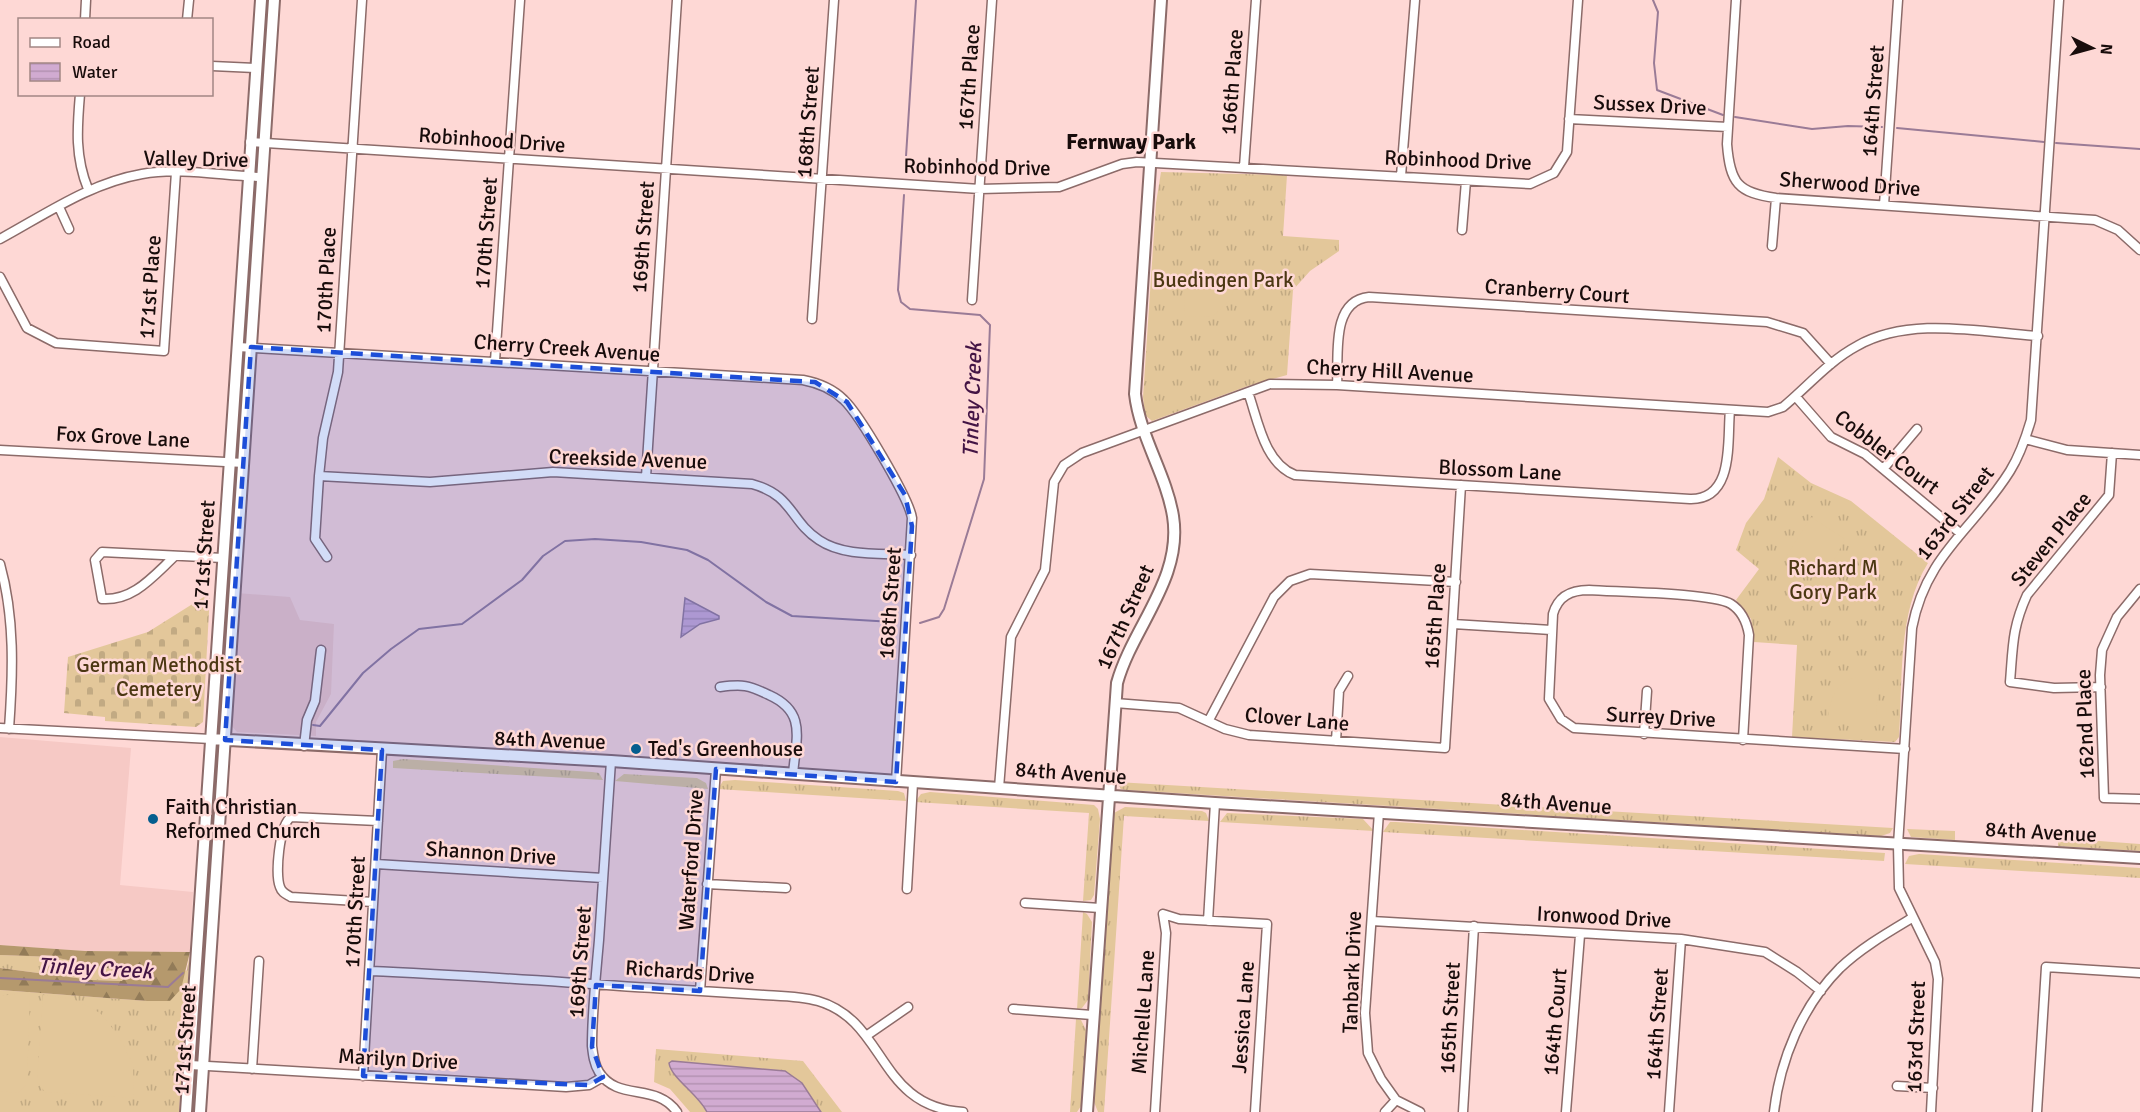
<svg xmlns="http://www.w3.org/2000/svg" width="2140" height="1112" viewBox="0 0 2140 1112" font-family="Signika,sans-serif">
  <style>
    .built { fill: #f6c9c5 }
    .grass { fill: url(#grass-tufts) }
    .forest { fill: url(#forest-firs) }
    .cemetery { fill: url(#cemetery-stones) }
    .garden { fill: #e3c79a }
    .water { fill: url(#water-rules); stroke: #9a7b96; stroke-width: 1.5 }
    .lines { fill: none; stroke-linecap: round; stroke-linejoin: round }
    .stream { stroke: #9a7b96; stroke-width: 2 }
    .minor-casing { stroke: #8c6b69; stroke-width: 11 }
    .tertiary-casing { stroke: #8c6b69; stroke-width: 14 }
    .minor { stroke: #fff; stroke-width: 8 }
    .tertiary { stroke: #fff; stroke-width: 10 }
    .marked { fill: #1d4ed8; fill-opacity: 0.2; stroke: #1d4ed8; stroke-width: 4.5; stroke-dasharray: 12 8; stroke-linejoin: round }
    .poi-dot { fill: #055e8f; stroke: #fed8d5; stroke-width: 2 }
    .labels { text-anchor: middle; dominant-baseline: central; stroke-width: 5; stroke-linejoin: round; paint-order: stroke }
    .street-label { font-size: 21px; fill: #180c0b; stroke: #fed8d5 }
    .park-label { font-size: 21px; fill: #4b3712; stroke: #fed8d5 }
    .poi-label { font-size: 21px; fill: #180c0b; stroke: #fed8d5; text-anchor: start }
    .neighbourhood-label { font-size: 22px; font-weight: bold; fill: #180c0b; stroke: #fed8d5 }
    .water-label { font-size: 22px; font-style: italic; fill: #431444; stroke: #fed8d5 }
  </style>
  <defs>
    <pattern id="grass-tufts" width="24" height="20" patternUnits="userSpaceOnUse" patternTransform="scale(1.5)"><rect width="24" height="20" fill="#e3c79a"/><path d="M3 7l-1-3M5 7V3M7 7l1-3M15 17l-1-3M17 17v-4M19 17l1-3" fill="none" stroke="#c2aa83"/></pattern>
    <pattern id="forest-firs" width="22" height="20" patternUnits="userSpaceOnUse" patternTransform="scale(1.5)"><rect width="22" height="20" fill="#b5996d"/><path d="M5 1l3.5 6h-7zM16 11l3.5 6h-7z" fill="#927b58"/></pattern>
    <pattern id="cemetery-stones" width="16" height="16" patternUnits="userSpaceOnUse" patternTransform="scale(1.5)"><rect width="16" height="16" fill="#e3c79a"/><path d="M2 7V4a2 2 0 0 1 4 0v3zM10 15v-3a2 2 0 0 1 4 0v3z" fill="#c2aa83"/></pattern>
    <pattern id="water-rules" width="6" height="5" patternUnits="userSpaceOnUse" patternTransform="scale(1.5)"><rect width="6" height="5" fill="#d1abd1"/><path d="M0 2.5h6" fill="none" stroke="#b392b2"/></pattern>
  </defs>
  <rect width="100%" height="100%" fill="#fed8d5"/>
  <path class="built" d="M237 593 290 597 300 620 334 624 331 694 316 722V736L237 732 230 724Z
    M0 737 131 748 120 885 193 892 190 952 85 951 0 945Z"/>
  <path class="grass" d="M1161 172 1287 175 1283 236 1339 240V251L1310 271 1293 290 1287 375 1248 386 1152 421 1145 415 1143 397 1156 203Z
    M1778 457 1811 483 1851 501 1928 563C1897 613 1903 681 1899 737L1895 742 1792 737 1797 645 1754 642 1751 619 1736 600 1759 569 1736 550 1746 523 1764 499Z
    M403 759 592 772 599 773 603 780 393 768V761Z
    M624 774 697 778 706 783 708 789 615 781Z
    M735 780 898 791 904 793 906 801 718 789 723 781Z
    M1117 782 1893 828 1890 833 1881 836 1126 790 1121 789Z
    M930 792 1094 805 1098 809 1100 819 1094 895 1091 900 1083 901 1089 813 915 802 921 794Z
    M1125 807 1202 811 1206 813 1209 821 1124 816 1104 1112H1098L1094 1102 1114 813Z
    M1227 813 1363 819 1374 831 1220 822Z
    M1390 822H1396L1885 853 1884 861 1383 832Z
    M1907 829 1955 831V840L1911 837Z
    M2058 838 2140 844V851L2058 846Z
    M1919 854 2140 868V878L1905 864 1909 856Z
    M1083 912 1087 914 1092 922 1088 1000 1082 1008 1077 1009Z
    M190 952 179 1112H0V990L147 1001 187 970Z
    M0 955 53 957 127 972 122 981 92 980 0 968Z
    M1076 1019 1081 1020 1086 1030 1081 1106 1077 1112H1070Z
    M656 1049 803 1061 842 1112H690L670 1089 654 1082Z"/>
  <path class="forest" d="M0 945 85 951 190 952 181 989 170 1001H147L0 990V968L92 980 122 981 127 972 53 957 0 955Z"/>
  <path class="cemetery" d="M210 593 203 722 196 727 105 721V717L64 713 68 657 148 632Z"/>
  <path class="garden" d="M1192 269 1240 272 1230 300 1213 316 1184 317 1185 276Z
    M1811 517 1845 539 1833 562C1811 570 1805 573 1786 557Z
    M1856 677H1879L1876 717H1828C1830 699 1837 681 1856 677Z
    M30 992 27 1084 18 1093 0 1091V996Z
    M43 995 73 999 100 1013 118 1035 133 1064 134 1098 45 1092 37 1082Z"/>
  <path class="water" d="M685 598 719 616V619L700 624 681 637Z
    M672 1061 785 1071 802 1083 821 1112H707C698 1094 671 1078 669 1063Z"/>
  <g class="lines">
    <path class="stream" d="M1653 0 1658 12 1654 63 1657 90 1723 115
      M1735 117 1812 129 1848 126 1882 127
      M1897 128 2044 142
      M2056 143 2140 149
      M905 172 916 0
      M904 195 898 290 901 302 910 309 980 315 990 325 984 479 944 609 939 617 920 623
      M313 725 320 726 363 673 391 649 419 629 462 624 522 580 543 556 565 541 595 539 641 542 687 550 708 560 766 602 792 616 893 622
      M0 978 168 987 183 973"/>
    <g class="minor-casing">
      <path id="minor" d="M1736 0 1727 144C1730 183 1738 193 1776 198L2095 220 2118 230 2140 250
        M85 20 86 0
        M187 20 189 0
        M212 66 255 68
        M80 94C77 129 75 157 88 189
        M1569 119 1728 127
        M250 142 980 189 1059 187 1122 164 1137 162 1530 184 1554 173 1567 152 1578 0
        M1244 167 1256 0
        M1401 176 1415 0
        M1884 205 1898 0
        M59 207 69 229
        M1462 230 1466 181
        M0 239C46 214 90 183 142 174 181 167 223 176 262 177
        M1772 246 1776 198
        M0 277 27 328 56 343 164 351 176 172
        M972 300 992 0
        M812 319 834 0
        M237 347 803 380C819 383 833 389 844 400 859 414 909 498 912 518L896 782
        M495 361 520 0
        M1337 385C1339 357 1330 301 1369 297L1767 322 1803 333 1831 364
        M1248 392C1258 420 1264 463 1295 475L1690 499C1735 500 1727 440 1730 410
        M1796 397 1831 437 1865 454 1960 533
        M2025 439 2067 450 2140 455
        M0 450 244 463
        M1884 468 1917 429
        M319 476 430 482 553 472 752 484C793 495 790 521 819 540 844 557 882 553 911 555
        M646 477 677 0
        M175 556C153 576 134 601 102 599L95 560 102 552 223 558
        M327 557 315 539 319 476 323 438 338 372 362 0
        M0 564C15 618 13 673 9 729
        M2140 589 2117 617 2102 650 2100 675 2104 798 2140 799
        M1453 624 1551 630
        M720 687C743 684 748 685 769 695 807 712 796 738 793 774
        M2101 687 2054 688 2010 682C2013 646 2012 628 2027 595L2109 495 2112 453
        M1115 703 1179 708 1225 729 1249 735 1445 748 1461 485
        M1209 720 1274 597 1290 581 1310 574 1456 582
        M0 728 211 739
        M1644 734 1647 691
        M1743 740 1749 635C1747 623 1742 611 1731 604 1713 593 1616 592 1589 590 1571 590 1558 596 1553 614L1549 699 1561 719 1574 728 1905 749
        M1336 741 1339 691 1348 676
        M304 746 307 720 315 701 321 650
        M611 761C607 821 603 881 599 940 596 975 592 1011 592 1046 593 1055 594 1064 599 1072 618 1102 656 1082 677 1112
        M999 788 1011 637 1045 570 1054 482 1064 465 1082 453 1270 384 1337 385 1768 412 1783 407C1807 387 1829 361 1857 346 1910 316 1980 332 2038 336
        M1379 812 1365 1013 1368 1053 1381 1079 1396 1100 1420 1112
        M376 864 603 878
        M707 884 786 888
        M907 889 913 783
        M373 902 291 897C286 894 282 893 280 887 275 875 279 825 291 817L378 821
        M1025 903 1100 908
        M1208 921 1215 803
        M1372 921 1681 939 1765 952 1797 972 1821 991
        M370 971C469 975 569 983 669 989 701 991 732 993 764 995 782 996 801 996 818 1001 887 1021 877 1107 963 1112
        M700 991 716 769
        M1013 1009 1092 1015
        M866 1036 908 1007
        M190 1065 566 1087 589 1085 603 1077
        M252 1069 259 961
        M363 1076 382 750
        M1897 1086 1933 1088
        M1155 1112 1166 933 1163 914 1179 919 1267 924 1255 1112
        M1385 1112 1396 1100
        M1463 1112 1474 926
        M1566 1112 1580 935
        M1669 1112 1681 939
        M1774 1112C1780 1060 1802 1006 1840 968 1861 948 1887 933 1912 918
        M1931 1112 1938 979 1935 962 1899 888 1898 845 1912 628C1926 554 1974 529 2010 471 2020 455 2026 437 2031 420L2059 0
        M2037 1112 2046 967 2140 973"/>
    </g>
    <g class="tertiary-casing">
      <path id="tertiary" d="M211 739 611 761 1215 803 2140 858
        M186 1112 261 0
        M200 1112 274 0
        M1087 1112 1117 683C1133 626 1183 579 1173 516 1166 474 1140 437 1135 394L1161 0"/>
    </g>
    <use href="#minor" class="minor"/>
    <use href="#tertiary" class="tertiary"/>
  </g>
  <path class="marked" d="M251 347 815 382 847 402 905 495 912 526 896 782 716 769 700 991 596 985 592 1047 603 1077 589 1085 363 1076 382 750 225 740Z"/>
  <g class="poi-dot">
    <circle cx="636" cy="749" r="6"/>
    <circle cx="153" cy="819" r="6"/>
  </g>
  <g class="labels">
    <g class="street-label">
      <text transform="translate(969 77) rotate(-86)">167th Place</text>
      <text transform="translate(1232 82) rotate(-86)">166th Place</text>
      <text transform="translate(1873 101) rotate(-86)">164th Street</text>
      <text transform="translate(1650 105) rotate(3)">Sussex Drive</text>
      <text transform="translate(808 122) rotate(-86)">168th Street</text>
      <text transform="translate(492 140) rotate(4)">Robinhood Drive</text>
      <text transform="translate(196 159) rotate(1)">Valley Drive</text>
      <text transform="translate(1458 160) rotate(2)">Robinhood Drive</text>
      <text transform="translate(977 167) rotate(1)">Robinhood Drive</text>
      <text transform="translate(1850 184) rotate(4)">Sherwood Drive</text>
      <text transform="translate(486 233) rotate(-86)">170th Street</text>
      <text transform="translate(643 237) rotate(-86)">169th Street</text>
      <text transform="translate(326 280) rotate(-87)">170th Place</text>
      <text transform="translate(150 287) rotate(-86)">171st Place</text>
      <text transform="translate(1557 291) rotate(4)">Cranberry Court</text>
      <text transform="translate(567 348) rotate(4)">Cherry Creek Avenue</text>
      <text transform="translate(1390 371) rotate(3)">Cherry Hill Avenue</text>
      <text transform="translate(123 437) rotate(3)">Fox Grove Lane</text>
      <text transform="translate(1887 452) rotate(37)">Cobbler Court</text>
      <text transform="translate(628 459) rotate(2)">Creekside Avenue</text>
      <text transform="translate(1500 470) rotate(3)">Blossom Lane</text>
      <text transform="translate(1955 513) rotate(-52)">163rd Street</text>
      <text transform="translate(2051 539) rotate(-51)">Steven Place</text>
      <text transform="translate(204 555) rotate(-86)">171st Street</text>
      <text transform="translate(890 603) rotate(-86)">168th Street</text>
      <text transform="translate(1435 616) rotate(-86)">165th Place</text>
      <text transform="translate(1125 617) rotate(-66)">167th Street</text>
      <text transform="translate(1661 717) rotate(3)">Surrey Drive</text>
      <text transform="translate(1297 719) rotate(5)">Clover Lane</text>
      <text transform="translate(2085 724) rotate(-92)">162nd Place</text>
      <text transform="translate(550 740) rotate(2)">84th Avenue</text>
      <text transform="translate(1071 773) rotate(4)">84th Avenue</text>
      <text transform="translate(1556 803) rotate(4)">84th Avenue</text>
      <text transform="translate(2041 832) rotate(3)">84th Avenue</text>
      <text transform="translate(491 853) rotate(4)">Shannon Drive</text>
      <text transform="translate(691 860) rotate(-86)">Waterford Drive</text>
      <text transform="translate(355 912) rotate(-87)">170th Street</text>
      <text transform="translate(1604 917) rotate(3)">Ironwood Drive</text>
      <text transform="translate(580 962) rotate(-86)">169th Street</text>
      <text transform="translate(690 972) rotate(4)">Richards Drive</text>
      <text transform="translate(1352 972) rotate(-88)">Tanbark Drive</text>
      <text transform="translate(1143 1012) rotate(-86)">Michelle Lane</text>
      <text transform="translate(1243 1017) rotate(-86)">Jessica Lane</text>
      <text transform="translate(1450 1018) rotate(-87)">165th Street</text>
      <text transform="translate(1555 1022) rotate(-85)">164th Court</text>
      <text transform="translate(1657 1024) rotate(-86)">164th Street</text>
      <text transform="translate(1916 1037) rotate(-88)">163rd Street</text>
      <text transform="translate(185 1040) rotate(-86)">171st Street</text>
      <text transform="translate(398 1059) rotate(3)">Marilyn Drive</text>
    </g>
    <g class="park-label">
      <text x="1223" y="280">Buedingen Park</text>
      <text x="1833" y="568">Richard M<tspan x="1833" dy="24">Gory Park</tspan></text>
      <text x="159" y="665">German Methodist<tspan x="159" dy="24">Cemetery</tspan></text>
    </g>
    <g class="poi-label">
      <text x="648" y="749">Ted's Greenhouse</text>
      <text x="165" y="807">Faith Christian<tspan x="165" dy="24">Reformed Church</tspan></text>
    </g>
    <g class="neighbourhood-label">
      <text x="1131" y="141">Fernway Park</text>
    </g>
    <g class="water-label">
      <text transform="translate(972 400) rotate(-88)">Tinley Creek</text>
      <text transform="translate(95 968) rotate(3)">Tinley Creek</text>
    </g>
  </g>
  <rect x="18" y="18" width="195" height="78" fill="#fed8d5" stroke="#a28684" stroke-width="1.5"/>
  <rect x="30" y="38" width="30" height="9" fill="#ffffff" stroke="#a28684" stroke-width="1.5"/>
  <text x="72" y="48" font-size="18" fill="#180c0b">Road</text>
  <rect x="30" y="63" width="30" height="18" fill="url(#water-rules)" stroke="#a28684" stroke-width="1.5"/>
  <text x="72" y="78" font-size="18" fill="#180c0b">Water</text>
  <g transform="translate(2092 48) rotate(95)" stroke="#fed8d5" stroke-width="4.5" paint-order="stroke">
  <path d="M0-4.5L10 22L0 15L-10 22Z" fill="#180c0b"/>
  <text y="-9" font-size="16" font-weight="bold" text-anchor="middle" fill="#180c0b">N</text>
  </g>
</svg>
